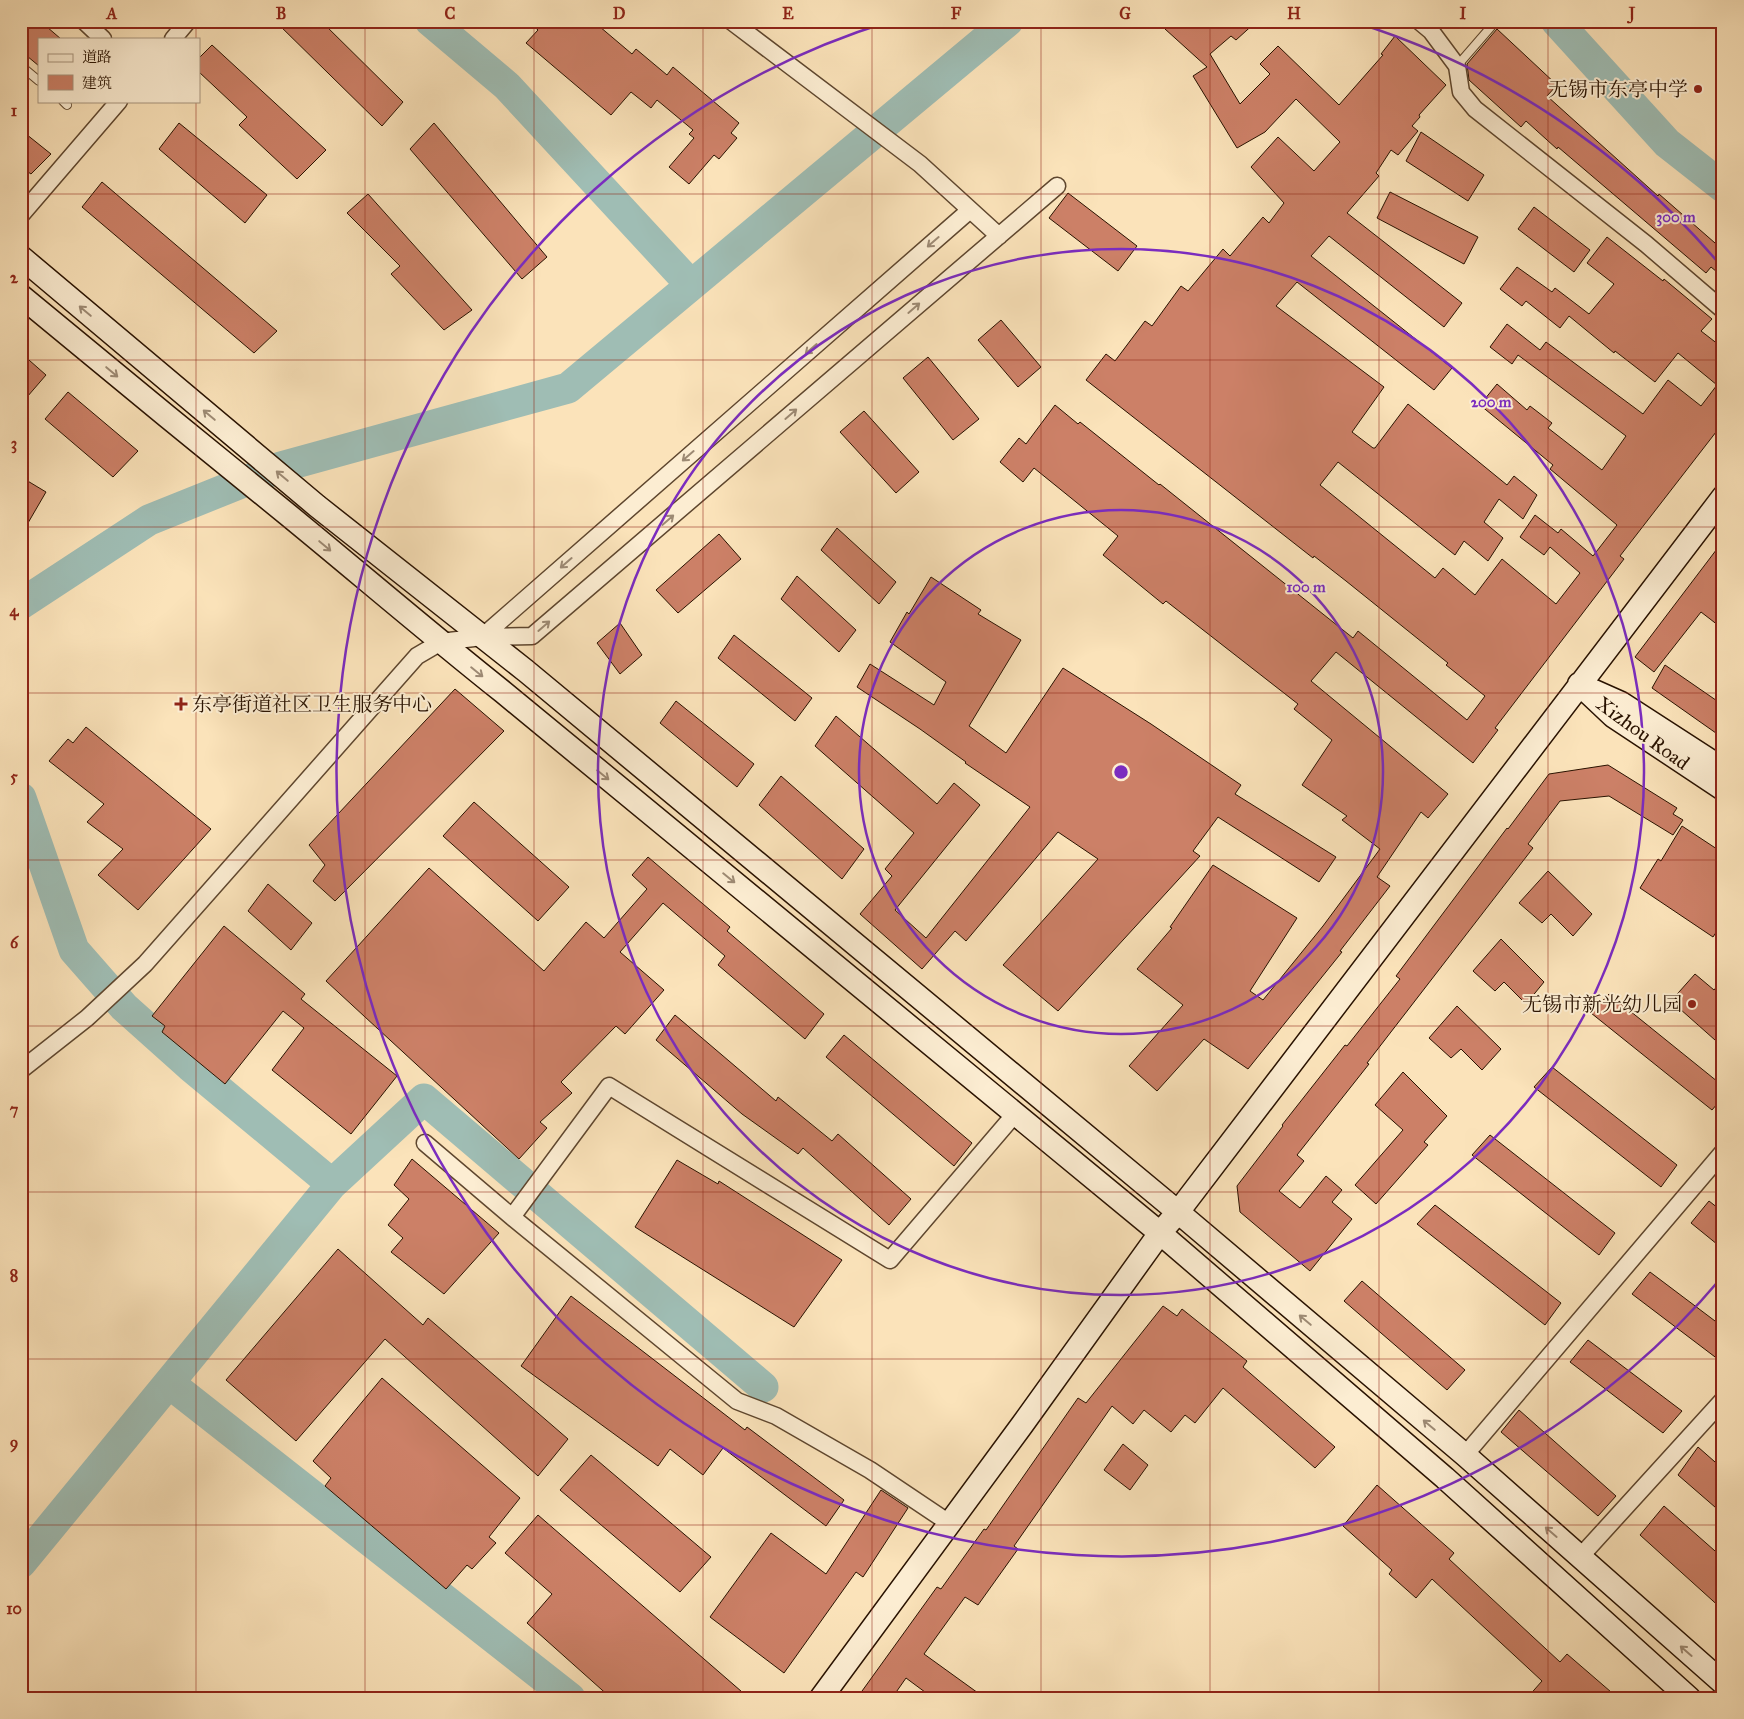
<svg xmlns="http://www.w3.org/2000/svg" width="1744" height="1719" viewBox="0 0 1744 1719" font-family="'IM FELL Great Primer','Noto Serif SC',serif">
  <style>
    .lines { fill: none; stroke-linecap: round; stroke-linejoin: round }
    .river { stroke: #9fbdb4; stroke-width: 31 }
    .building { fill: #cc8067; stroke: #291200 }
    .lane-casing { stroke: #5e462e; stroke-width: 10 }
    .street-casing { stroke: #5e462e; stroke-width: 19 }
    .secondary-casing { stroke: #291200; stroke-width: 25 }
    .lane { stroke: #fcedd2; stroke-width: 8 }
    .street { stroke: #fcedd2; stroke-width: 16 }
    .secondary { stroke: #fcedd2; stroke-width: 22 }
    .oneway { stroke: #9d8a74 }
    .grid { fill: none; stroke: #8f2418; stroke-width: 1; stroke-opacity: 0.55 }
    .ring { fill: none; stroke: #7b2cbf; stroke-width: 2.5 }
    .poi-dot { fill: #8f2418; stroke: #fcedd2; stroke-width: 2 }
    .labels { text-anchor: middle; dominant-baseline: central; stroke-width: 4; stroke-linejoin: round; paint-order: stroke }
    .poi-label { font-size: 20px; fill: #291200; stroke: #fcedd2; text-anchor: end }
    .street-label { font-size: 20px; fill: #291200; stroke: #fcedd2 }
    .centre { fill: #7b2cbf; stroke: #fcedd2; stroke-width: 2.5 }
    .ring-label { font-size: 15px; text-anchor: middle; font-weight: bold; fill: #7b2cbf; stroke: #fcedd2; stroke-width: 4; stroke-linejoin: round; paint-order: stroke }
    .neatline { fill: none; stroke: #8f2418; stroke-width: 2 }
    .grid-label { font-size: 16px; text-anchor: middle; font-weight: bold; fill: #8f2418 }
  </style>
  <rect width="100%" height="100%" fill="#fbe3ba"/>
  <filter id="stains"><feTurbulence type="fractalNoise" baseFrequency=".004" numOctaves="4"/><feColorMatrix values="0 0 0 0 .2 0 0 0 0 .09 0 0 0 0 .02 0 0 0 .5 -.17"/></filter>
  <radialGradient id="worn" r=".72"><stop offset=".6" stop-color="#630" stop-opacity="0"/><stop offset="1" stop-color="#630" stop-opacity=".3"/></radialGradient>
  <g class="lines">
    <path class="river" d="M430 21 507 86 691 285
      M1556 21 1667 143 1723 187
      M21 604 149 520 281 467 568 388 1008 21
      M21 798 74 950 124 1007 190 1066 332 1184 21 1563
      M332 1184 424 1099 763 1387
      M169 1383 570 1698"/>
  </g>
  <path class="building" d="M21 21H40L61 39H39V66L21 51Z
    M275 21H321L403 102 382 126Z
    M528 21H593L632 54 636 49 667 75 673 67 739 123 731 133 737 138 719 159 714 155 689 184 669 167 694 138 689 134 693 130 657 100 651 108 631 92 611 115 526 43 538 30Z
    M1174 21H1257L1236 40 1231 36 1210 54 1240 104 1270 74 1260 64 1278 46 1339 105 1383 55 1381 54 1395 36 1446 85 1419 115 1420 117 1412 126 1418 131 1398 155 1391 150 1376 173 1379 176 1347 213 1462 303 1444 327 1329 236 1311 256 1452 368 1434 390 1297 282 1276 306 1384 387 1352 432 1373 448H1375L1408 404 1507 485 1514 476 1537 495 1523 519 1499 499 1484 522 1503 538 1488 561 1464 541 1455 555 1338 462 1320 485 1435 578 1443 568 1475 595 1502 559 1556 604 1580 573 1550 547 1544 555 1520 537 1535 515 1558 533 1561 529 1593 556 1617 525 1550 469 1553 465 1480 405 1497 384 1527 410 1530 406 1552 423 1548 428 1602 470 1626 436 1518 355 1512 364 1490 347 1507 324 1540 350 1546 342 1643 414 1668 380 1701 406 1717 385 1678 353 1655 382 1615 351 1614 353 1569 316 1560 328 1526 301 1522 306 1500 289 1517 267 1552 292 1555 288 1589 314 1614 284 1587 263 1607 237 1663 281 1664 279 1712 319 1701 331 1723 348V423L1620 556 1624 559 1495 728 1498 730 1473 763 1336 652 1330 659 1311 681 1448 794 1428 818 1421 812 1377 877 1390 886 1340 951 1342 952 1248 1069 1204 1039 1157 1091 1129 1066 1183 1005 1137 969 1172 928 1170 927 1213 865 1297 918 1250 991 1263 1000 1323 926 1380 849 1342 820 1347 816 1302 785 1332 740 1294 709 1298 704 1166 601 1163 604 1103 555 1118 536 1034 468 1023 482 1000 462 1019 438 1026 444 1055 405 1078 424 1080 422 1159 485 1160 484 1353 638 1358 631 1467 720 1485 696 1446 665 1448 663 1346 581 1314 556 1313 558 1086 380 1106 354 1115 361 1145 321 1152 326 1181 286 1188 291 1223 249 1230 256 1263 217 1269 223 1284 203 1251 167 1278 137 1314 171 1340 142 1296 99 1265 132 1237 148 1193 76 1207 67 1165 29Z
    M1497 29 1557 85 1547 96 1658 196 1659 194 1723 250V277L1711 267 1706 273 1558 147 1557 149 1526 121 1521 127 1469 80 1467 64Z
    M212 45 326 150 297 179 239 125 247 117 199 72V58Z
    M179 123 267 195 245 223 159 149Z
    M434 123 547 257 522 279 410 149Z
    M21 130 51 154 31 174 21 167Z
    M1421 132 1484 175 1468 201 1406 161Z
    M102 182 277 331 254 353 82 207Z
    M1390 192 1478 237 1464 264 1377 218Z
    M1068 193 1137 246 1118 271 1049 218Z
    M368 194 472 310 444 330 391 274 400 266 347 213Z
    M1534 207 1590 250 1574 272 1518 229Z
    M1001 320 1041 367 1018 387 978 340Z
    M21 353 46 375 21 404Z
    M928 357 979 419 953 440 903 378Z
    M68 392 138 451 113 477 45 419Z
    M864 411 919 472 896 493 840 432Z
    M21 477 46 492 21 535Z
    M837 528 896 582 879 604 821 550Z
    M719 534 741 559 678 613 656 590Z
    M1723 541V629L1701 612 1654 672 1635 657Z
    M797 576 856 630 839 652 781 599Z
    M931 577 981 610 978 614 1021 640 969 726 1006 753 1063 668 1151 724 1241 785 1235 794 1336 857 1319 882 1218 817 1193 851 1200 856 1058 1011 1003 965 1098 859 1058 832 966 941 955 931 922 969 860 914 892 876 885 869 914 833 815 746 836 716 937 804 954 783 980 805 895 910 926 938 1030 807 965 763 966 762 920 729 857 687 870 664 934 705 946 682 890 642 907 612 909 614Z
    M620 623 642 655 620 674 597 643Z
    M734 635 812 698 795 721 718 658Z
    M1665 665 1723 705V738L1652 688Z
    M455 689 504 731 335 901 313 881 325 865 309 845Z
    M676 701 754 764 737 787 660 723Z
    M86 727 211 829 138 910 98 875 123 849 87 822 104 804 49 761 68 739 73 743Z
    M1608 765 1677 808 1673 814 1683 820 1673 835 1609 796 1560 801 1528 844 1533 848 1367 1063 1369 1064 1297 1155 1304 1161 1279 1191 1300 1208 1326 1176 1342 1190 1332 1202 1352 1219 1310 1271 1240 1212 1237 1186 1283 1126 1282 1125 1345 1045 1347 1046 1400 979 1396 976 1507 828 1508 829 1549 774Z
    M781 776 864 849 842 879 759 805Z
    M474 802 569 887 538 921 443 836Z
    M1682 826 1723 853V922L1713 937 1640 888 1658 859 1661 861Z
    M648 857 730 927 727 931 824 1014 805 1039 718 965 725 956 663 903 620 952 664 990 625 1034 616 1026 561 1082 572 1093 540 1122 547 1128 519 1159 326 981 429 868 544 971 586 922 604 938 647 889 632 875Z
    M1548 871 1592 914 1573 936 1551 914 1542 923 1519 903Z
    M268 884 312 923 291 950 248 911Z
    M224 926 305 994 301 999 397 1076 351 1134 272 1070 304 1028 283 1011 225 1084 162 1032 165 1026 152 1016Z
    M1501 939 1544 982 1526 1004 1504 982 1495 991 1473 971Z
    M1695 974 1714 990 1723 979V1030L1715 1040 1671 1001Z
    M1609 994 1723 1086V1097L1712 1110 1591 1013Z
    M1457 1006 1501 1049 1482 1070 1461 1049 1451 1058 1429 1038Z
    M675 1015 776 1101 778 1097 832 1141 838 1134 911 1199 889 1225 803 1148 798 1154 742 1114 656 1040Z
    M844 1035 972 1143 954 1166 826 1057Z
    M1552 1067 1677 1165 1661 1187 1534 1087Z
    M1403 1072 1447 1116 1424 1142 1428 1145 1376 1204 1355 1185 1403 1130 1375 1105Z
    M1490 1135 1615 1233 1599 1255 1472 1155Z
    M412 1159 499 1233 444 1294 391 1252 403 1238 388 1225 409 1199 394 1185Z
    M677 1160 718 1184 719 1181 842 1260 794 1327 635 1227Z
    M1709 1201 1723 1212V1249L1691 1223Z
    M1435 1205 1561 1303 1545 1325 1417 1224Z
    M338 1249 423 1325 428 1318 568 1439 538 1476 385 1339 296 1441 226 1380Z
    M1650 1272 1723 1327V1363L1632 1294Z
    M1362 1281 1465 1370 1447 1390 1344 1301Z
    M571 1296 745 1430 747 1427 844 1500 826 1526 723 1448 703 1475 670 1449 658 1466 521 1366Z
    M1163 1306 1177 1316 1182 1309 1247 1361 1243 1367 1335 1447 1315 1468 1223 1388 1195 1423 1185 1415 1171 1432 1144 1410 1133 1424 1112 1406 1014 1546 1018 1549 978 1605 965 1597 924 1654 985 1698H933L906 1678 892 1698H857L937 1587 941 1589 984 1529 986 1530 1078 1398 1086 1403Z
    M1588 1340 1682 1411 1663 1433 1570 1362Z
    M382 1378 520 1498 489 1537 496 1543 472 1569 467 1565 446 1589 325 1486 331 1478 313 1461Z
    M1519 1410 1616 1496 1598 1516 1501 1432Z
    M1123 1444 1148 1465 1130 1490 1104 1470Z
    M1698 1447 1723 1469V1514L1678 1475Z
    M591 1455 711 1557 680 1592 560 1490Z
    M1377 1485 1454 1553 1449 1559 1560 1662 1567 1654 1618 1698H1527L1542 1681 1432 1579 1416 1598 1389 1574 1392 1570 1343 1526Z
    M881 1490 908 1508 863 1577 856 1572 784 1673 710 1617 771 1533 826 1574Z
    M1664 1506 1723 1558V1610L1640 1535Z
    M538 1515 749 1698H611L527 1623 552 1594 505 1553Z"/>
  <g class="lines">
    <g class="lane-casing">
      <path id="lane" d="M21 66 39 81
        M1457 66 1496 21
        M63 101 67 105"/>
    </g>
    <g class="street-casing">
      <path id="street" d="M84 21 103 39
        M731 21 920 164 999 236
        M1419 21 1431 31 1457 66 1461 92 1475 109 1646 244 1723 310
        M173 39 188 21
        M21 215 119 101
        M482 637 970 210
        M21 1070 87 1018 145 964 417 656 441 642 482 637 532 636 1057 186
        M425 1143 512 1217 737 1401 776 1416 870 1470 949 1523
        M512 1217 609 1086 890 1260 1015 1114
        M1465 1455 1723 1152
        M1580 1557 1723 1400"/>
    </g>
    <g class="secondary-casing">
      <path id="secondary" d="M21 257 317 506 526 671 1178 1212 1465 1455 1723 1683
        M21 296C109 369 198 442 287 514 359 573 430 634 503 692L1160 1233 1445 1478 1689 1698
        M1579 684 1613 716 1723 789
        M1594 691 1621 703 1723 769
        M821 1698 1022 1425 1160 1233 1178 1212 1723 497"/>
    </g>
    <use href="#lane" class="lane"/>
    <use href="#street" class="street"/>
    <use href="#secondary" class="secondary"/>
  </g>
  <defs><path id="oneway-shaft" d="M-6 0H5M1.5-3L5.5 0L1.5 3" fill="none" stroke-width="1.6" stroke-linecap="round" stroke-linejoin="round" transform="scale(1.25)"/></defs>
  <g class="oneway">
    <use href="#oneway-shaft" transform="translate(933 242) rotate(139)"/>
    <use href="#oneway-shaft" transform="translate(914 308) rotate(-41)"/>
    <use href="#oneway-shaft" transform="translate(85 311) rotate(-140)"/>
    <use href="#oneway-shaft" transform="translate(811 349) rotate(139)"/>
    <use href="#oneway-shaft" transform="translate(112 372) rotate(40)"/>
    <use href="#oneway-shaft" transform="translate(791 414) rotate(-41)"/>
    <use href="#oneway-shaft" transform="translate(209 415) rotate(-140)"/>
    <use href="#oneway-shaft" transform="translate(688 456) rotate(139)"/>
    <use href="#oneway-shaft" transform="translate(282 476) rotate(-140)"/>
    <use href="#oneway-shaft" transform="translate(668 520) rotate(-41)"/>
    <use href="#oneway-shaft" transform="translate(325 546) rotate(40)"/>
    <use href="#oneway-shaft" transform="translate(566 563) rotate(139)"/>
    <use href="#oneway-shaft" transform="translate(544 626) rotate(-41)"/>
    <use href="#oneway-shaft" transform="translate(477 672) rotate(39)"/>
    <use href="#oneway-shaft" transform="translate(603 775) rotate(39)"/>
    <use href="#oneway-shaft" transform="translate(729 878) rotate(39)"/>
    <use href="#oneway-shaft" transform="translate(1305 1320) rotate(-140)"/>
    <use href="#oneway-shaft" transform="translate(1429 1425) rotate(-140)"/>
    <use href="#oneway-shaft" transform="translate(1551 1532) rotate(-139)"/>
    <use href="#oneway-shaft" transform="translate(1686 1651) rotate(-139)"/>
  </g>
  <path class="grid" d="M196 21V39M365 21V1698M534 21V1698M703 21V1698M872 21V1698M1041 21V1698M1210 21V1698M1379 21V1698M1548 21V1698M196 101V1698M21 194H1723M21 360H1723M21 527H1723M21 693H1723M21 860H1723M21 1026H1723M21 1192H1723M21 1359H1723M21 1525H1723"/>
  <g class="ring">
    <circle cx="1121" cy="772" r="262"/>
    <circle cx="1121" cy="772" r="523"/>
    <path d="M1722 1277A785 785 0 1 1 891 21M1351 21A785 785 0 0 1 1722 267"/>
  </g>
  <g class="poi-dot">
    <circle cx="1698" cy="89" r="5"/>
    <path d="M178.5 696.5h5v5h5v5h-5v5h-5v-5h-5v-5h5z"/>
    <circle cx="1692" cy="1004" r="5"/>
  </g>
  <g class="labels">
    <g class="poi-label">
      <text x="1688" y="89">无锡市东亭中学</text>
      <text x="192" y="704" text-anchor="start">东亭街道社区卫生服务中心</text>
      <text x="1682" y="1004">无锡市新光幼儿园</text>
    </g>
    <g class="street-label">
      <text transform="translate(1643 733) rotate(36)">Xizhou Road</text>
    </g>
  </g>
  <circle cx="1121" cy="772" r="8" class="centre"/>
  <g class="ring-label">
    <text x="1676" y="222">300 m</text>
    <text x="1491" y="407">200 m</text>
    <text x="1306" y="592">100 m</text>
  </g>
  <rect width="1744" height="1719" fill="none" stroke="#fbe3ba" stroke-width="55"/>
  <rect x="38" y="38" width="162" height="65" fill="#fcedd2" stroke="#a8957e"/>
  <rect x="48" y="54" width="25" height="8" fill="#fcedd2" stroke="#a8957e"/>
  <text x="82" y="62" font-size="15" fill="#291200">道路</text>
  <rect x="48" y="75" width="25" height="15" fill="#cc8067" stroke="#a8957e"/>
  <text x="82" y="88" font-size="15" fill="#291200">建筑</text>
  <rect x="28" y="28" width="1688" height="1664" class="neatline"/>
  <g class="grid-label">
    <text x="112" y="19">A</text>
    <text x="281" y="19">B</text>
    <text x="450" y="19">C</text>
    <text x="619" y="19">D</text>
    <text x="788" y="19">E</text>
    <text x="956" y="19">F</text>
    <text x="1125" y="19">G</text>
    <text x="1294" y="19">H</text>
    <text x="1463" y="19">I</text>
    <text x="1632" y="19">J</text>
    <text x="14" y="116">1</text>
    <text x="14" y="283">2</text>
    <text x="14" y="449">3</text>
    <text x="14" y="616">4</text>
    <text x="14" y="782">5</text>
    <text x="14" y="948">6</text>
    <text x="14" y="1115">7</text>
    <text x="14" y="1281">8</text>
    <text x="14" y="1448">9</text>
    <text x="14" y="1614">10</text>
  </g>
  <rect width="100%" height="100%" filter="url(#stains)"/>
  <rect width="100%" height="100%" fill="url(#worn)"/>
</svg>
